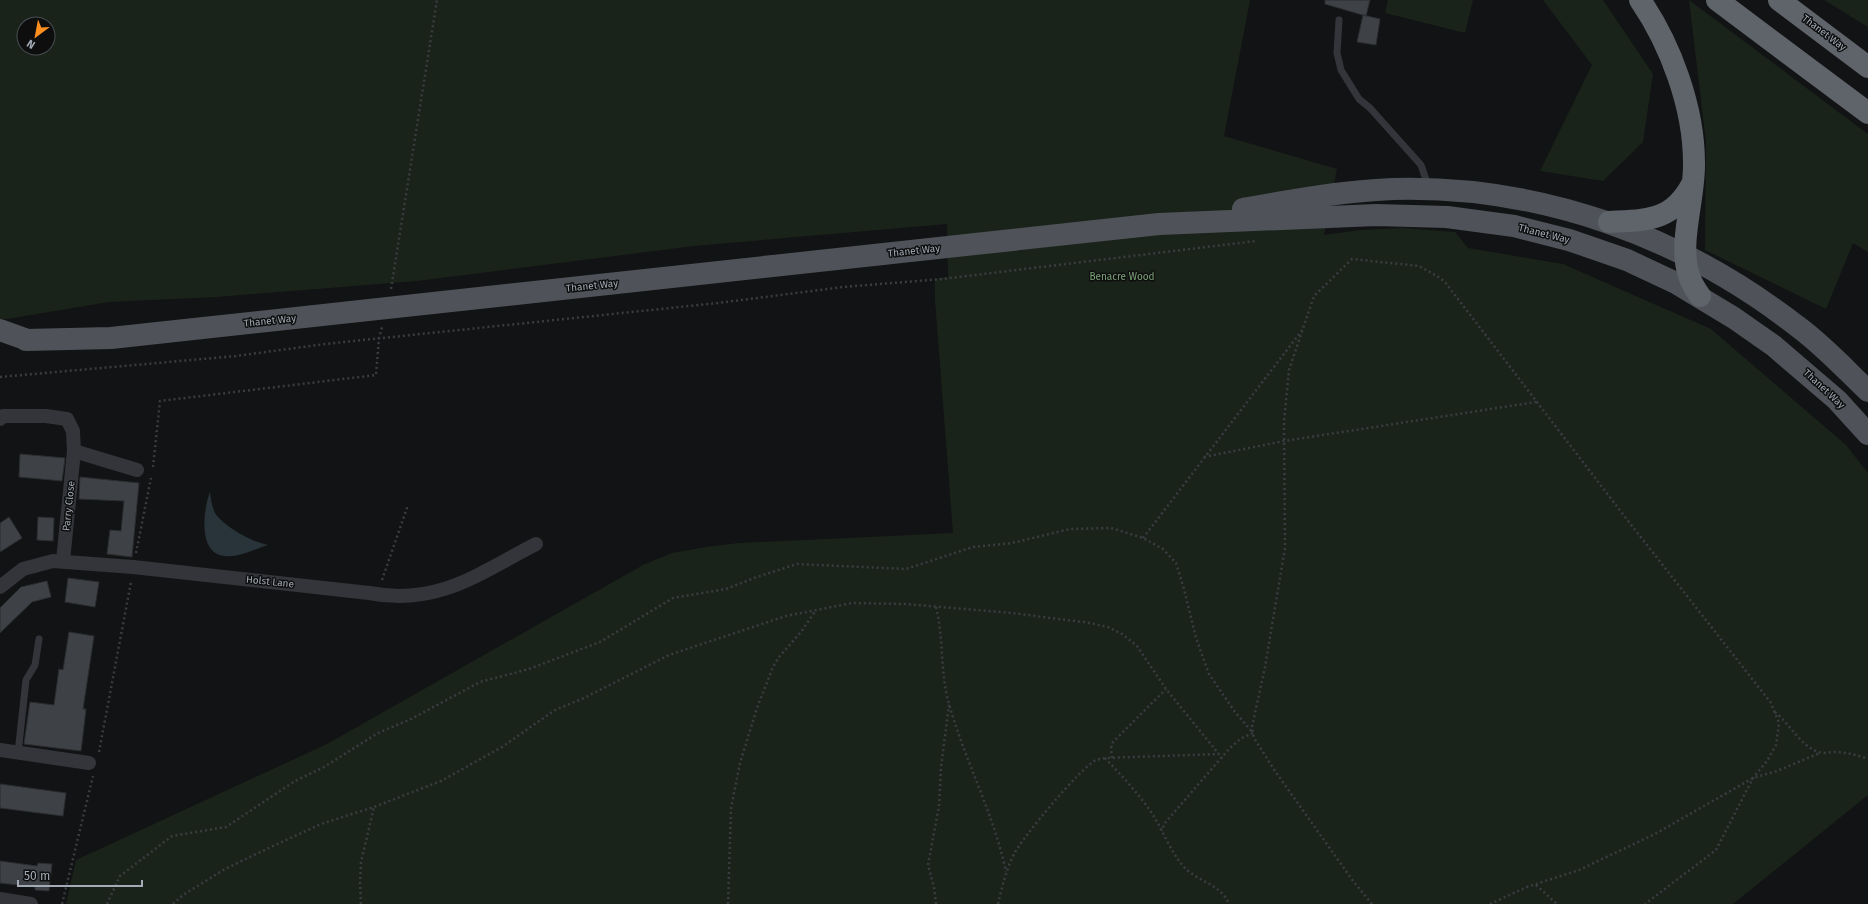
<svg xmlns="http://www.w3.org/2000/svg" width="1868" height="904" viewBox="0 0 1868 904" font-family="'Fira Sans',sans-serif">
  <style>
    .green { fill: #1a231a; fill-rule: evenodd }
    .water { fill: #283439 }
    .building { fill: #3e4145; stroke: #2c2d31 }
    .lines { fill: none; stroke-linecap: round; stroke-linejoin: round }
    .path { stroke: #393d41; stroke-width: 2.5; stroke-dasharray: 2 3; stroke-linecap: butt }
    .lane { stroke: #33353a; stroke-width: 7 }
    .street { stroke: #33353a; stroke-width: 14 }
    .primary { stroke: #4f5359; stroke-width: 22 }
    .highway { stroke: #5f646b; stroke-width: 22 }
    .labels { text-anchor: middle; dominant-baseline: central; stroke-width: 3; stroke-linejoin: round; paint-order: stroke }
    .street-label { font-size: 10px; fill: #a3acb6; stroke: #0e0e0f }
    .park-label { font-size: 10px; fill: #7ca378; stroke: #0e0e0f }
  </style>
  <rect width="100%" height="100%" fill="#121314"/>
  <path class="green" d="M0 0H1250L1224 136 1337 169 1324 235 1360 230 1404 228 1455 232 1468 248 1563 264 1711 329 1846 445 1868 473V795L1733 904H66L76 860 327 744 643 565 672 553 706 547 739 543 953 533 935 300V279L948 277 947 224 694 246 417 281 216 297 109 302 7 319H0ZM24 24H48V48H24Z
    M1388 0H1473L1465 33 1385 13Z
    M1543 0H1603L1653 74 1643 142 1603 181 1540 171 1592 65Z
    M1689 0 1868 134V252L1853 243 1826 309 1705 250 1706 142Z
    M1824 0H1868V27Z"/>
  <path class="water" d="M210 492C211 499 212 507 215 513 223 526 254 543 268 545 255 549 238 558 224 556 198 553 203 510 210 492Z"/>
  <path class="building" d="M1325 0H1370L1366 16 1325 4Z
    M1363 15 1380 19 1376 45 1357 42Z
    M20 454 65 458 62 481 19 477Z
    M80 477 139 483 132 557 107 554 110 530 121 531 124 501 79 499Z
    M9 517 22 538 0 552V523Z
    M38 517 54 518 53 541 37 540Z
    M68 578 99 582 95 607 65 602Z
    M47 581 51 597 32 602 0 633V608L21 587Z
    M69 632 94 636 83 709H86L81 751 24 744 30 702 54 705 59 669 63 670Z
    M0 784 66 793 63 816 0 808Z
    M0 861 37 866 38 863 52 864 49 891 35 890V887L0 883Z"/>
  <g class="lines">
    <path class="path" d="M391 289 437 0
      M0 377 236 356 325 344 718 303 843 287 942 279 1256 241
      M1204 457 1284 441 1536 402
      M153 467 160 401 376 375 379 338 382 327
      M1143 538 1303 329
      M136 553 151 478
      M382 580 408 505
      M936 607C944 639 940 673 949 704 965 761 994 814 1006 872
      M1775 712C1790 724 1801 747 1819 752 1823 754 1829 752 1834 752 1846 752 1857 755 1868 759
      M99 752 131 582
      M1105 758C1121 775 1138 793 1151 812 1162 828 1173 858 1187 870 1201 882 1222 886 1229 904
      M1112 758 1111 748 1113 742 1166 689
      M1536 885 1557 904
      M62 904 93 776
      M107 904 120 876 172 836 226 827 295 781 324 767 378 733 411 719 480 682 529 669 600 642 673 598 726 589 757 577 797 564 906 569 973 547 1012 543 1070 529 1111 528 1143 538 1163 549 1176 563 1184 589 1196 638 1209 674 1235 712 1253 733 1240 739 1229 749 1164 824 1162 831
      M173 904 183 895 225 869 273 846 321 824 374 807 441 781 502 747 555 710 584 698 669 655 786 616 852 603 905 604 1012 613 1090 623 1108 627 1122 634 1137 646 1166 689 1222 758
      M361 904 360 883 361 862 374 807
      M728 904 731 808 740 763 757 708 773 667 779 657 801 632 816 610
      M936 904 934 887 928 865 939 806 941 767 949 705
      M998 904C1002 887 1006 870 1014 854 1022 838 1081 767 1096 760 1099 759 1102 759 1105 758L1219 754
      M1372 904 1353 881 1275 771 1254 738 1252 727 1265 667 1285 548 1284 421 1289 370 1314 296 1352 259 1419 266 1437 276 1445 282 1625 517 1771 703 1779 723 1776 745 1767 761 1753 778 1716 850 1645 904
      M1490 904 1527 887 1579 870 1655 834 1753 778 1777 771 1820 753"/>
    <path class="lane" d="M1339 20 1337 53 1341 70 1359 99 1370 108 1421 165 1429 188
      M18 753 26 680 35 665 39 639"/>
    <path class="street" d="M0 419 3 416H46L67 419 73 431 74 451 63 561
      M74 451 137 470
      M0 587 23 569 53 561 133 567 369 593C438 606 478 574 536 544
      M0 750 89 763
      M0 899 31 904"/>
    <path class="primary" d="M1243 209C1293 200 1342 191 1393 189 1541 185 1681 236 1797 326 1823 345 1845 369 1868 391
      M0 330 25 339 26 340 111 338 1159 224 1376 215 1447 217 1514 226 1569 240 1627 260 1676 283 1734 318 1774 346 1837 400 1868 434"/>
    <path class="highway" d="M1640 0C1671 45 1694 108 1694 163 1695 196 1679 241 1688 272 1690 281 1695 289 1700 296
      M1717 0 1868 113
      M1779 0 1868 67
      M1609 222C1646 220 1672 222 1692 184"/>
  </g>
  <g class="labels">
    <g class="street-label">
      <text transform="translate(1824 33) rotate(37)">Thanet Way</text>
      <text transform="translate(1544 234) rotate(14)">Thanet Way</text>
      <text transform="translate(914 251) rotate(-6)">Thanet Way</text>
      <text transform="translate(592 286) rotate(-6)">Thanet Way</text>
      <text transform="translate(270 321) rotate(-6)">Thanet Way</text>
      <text transform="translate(1824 389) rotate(43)">Thanet Way</text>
      <text transform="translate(69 506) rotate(-84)">Parry Close</text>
      <text transform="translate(270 582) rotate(6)">Holst Lane</text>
    </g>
    <g class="park-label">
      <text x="1122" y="277">Benacre Wood</text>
    </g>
  </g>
  <g transform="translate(36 36) rotate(212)"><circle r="19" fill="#0e0e0f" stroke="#4a4d52"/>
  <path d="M0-3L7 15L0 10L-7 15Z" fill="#ff9020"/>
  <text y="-6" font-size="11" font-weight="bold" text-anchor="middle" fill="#a3acb6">N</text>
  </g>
  <path d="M18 880v6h124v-6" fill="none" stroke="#a3acb6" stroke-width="2"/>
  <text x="24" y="880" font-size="12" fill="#a3acb6" stroke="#0e0e0f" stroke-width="3" paint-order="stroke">50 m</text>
</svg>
